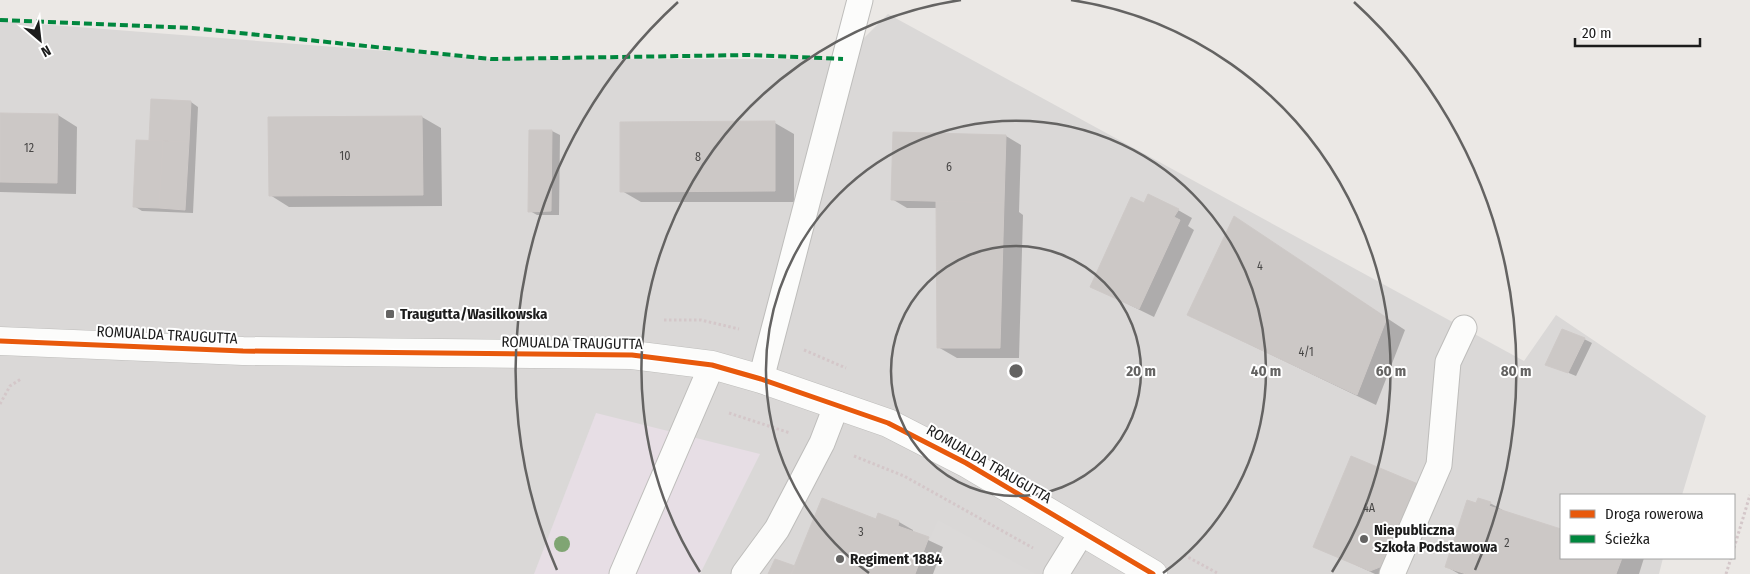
<svg xmlns="http://www.w3.org/2000/svg" width="1750" height="574" viewBox="0 0 1750 574" font-family="'Fira Sans Condensed',sans-serif">
  <style>
    .residential { fill: #dad8d7 }
    .industrial { fill: #e7dee5 }
    .parking { fill: #dbd9d8 }
    .shadow { fill: #0003 }
    .building { fill: #ccc8c6; stroke: #cec9c7 }
    .lines { fill: none; stroke-linecap: round; stroke-linejoin: round }
    .lane-casing { stroke: #bebdbb; stroke-width: 27 }
    .street-casing { stroke: #bebdbb; stroke-width: 29 }
    .path { stroke: #d4c7c9; stroke-width: 3; stroke-dasharray: 2.5 2.5; stroke-linecap: butt }
    .lane { stroke: #fcfcfb; stroke-width: 25 }
    .street { stroke: #fcfcfb; stroke-width: 28 }
    .quiet { stroke: #00873e; stroke-width: 4; stroke-dasharray: 8 4; stroke-linecap: butt }
    .cycleway-casing { stroke: #fff; stroke-width: 8 }
    .cycleway { stroke: #e8590c; stroke-width: 5 }
    .tree { fill: #80a573 }
    .ring { fill: none; stroke: #646362; stroke-width: 2.5 }
    .poi-dot { fill: #646362; stroke: #fff; stroke-width: 2 }
    .labels { text-anchor: middle; dominant-baseline: central; stroke-width: 4; stroke-linejoin: round; paint-order: stroke }
    .number-label { font-size: 12px; fill: #484746 }
    .poi-label { font-size: 15px; font-weight: bold; fill: #1c1c1c; stroke: #fff; text-anchor: start }
    .street-label { font-size: 15px; fill: #1c1c1c; stroke: #fff }
    .centre { fill: #646362; stroke: #fff; stroke-width: 2.5 }
    .ring-label { font-size: 15px; text-anchor: middle; font-weight: bold; fill: #646362; stroke: #fff; stroke-width: 4; stroke-linejoin: round; paint-order: stroke }
  </style>
  <rect width="100%" height="100%" fill="#ebe8e5"/>
  <path class="residential" d="M888 14 1524 361 1556 315 1706 416 1682 495H1561V558H1663L1659 574H0V21L491 59H843Z"/>
  <path class="industrial" d="M596 413 760 454 700 574H534Z"/>
  <path class="parking" d="M938 520 1036 574H915Z"/>
  <path class="shadow" d="M153 101 191 102 198 107 193 213 142 211 134 206 150 141Z
    M0 114 58 115 77 127 76 194 0 192Z
    M422 117 441 128 442 206 289 207 270 195Z
    M775 123 794 134V202H641L622 191Z
    M552 131 560 135 559 215H537L530 211Z
    M1006 136 1021 145 1019 212 1023 215 1019 358H957L938 347V208H907L892 199Z
    M1144 204 1178 210 1192 218 1188 226 1194 230 1154 317 1091 286Z
    M1235 218 1405 330 1376 405 1188 315Z
    M1584 339 1592 343 1576 376 1547 364Z
    M1352 458 1395 574H1375L1315 546Z
    M1490 503 1508 513 1561 530V558H1644L1639 574H1459L1447 567 1477 504Z
    M879 514 899 522 913 530V533L943 547 933 574H769L795 568 877 520Z"/>
  <path class="building" d="M151 99 191 101 189 142 149 140Z
    M0 113 58 114 57 183 0 182Z
    M422 116 423 195 269 196 268 117Z
    M775 121V191L620 192V122Z
    M529 130H552L551 211 528 212Z
    M893 132 1006 135 1004 203 891 200Z
    M136 140 163 141 159 208 133 207Z
    M163 141 189 142 185 210 159 208Z
    M1148 194 1179 209 1174 217 1180 220 1139 309 1090 287 1131 197 1144 203Z
    M936 201 1004 203 1000 348H937Z
    M1234 216 1387 318 1357 395 1187 315Z
    M1562 329 1585 338 1568 373 1545 365Z
    M1351 456 1418 484 1385 559 1380 567 1370 571 1313 547Z
    M822 498 876 519 878 513 899 521 898 526 929 537 915 574H791Z
    M1478 498 1491 502 1489 506 1561 529V558H1622L1616 574H1466L1445 567 1467 500 1476 503Z
    M775 559 795 566 791 574H768Z"/>
  <g class="lines">
    <g class="lane-casing">
      <path id="lane" d="M761 379 860 0
        M622 574 712 365
        M744 574 777 529 822 443 837 404
        M1056 574 1082 532
        M1392 574 1439 465 1448 362 1464 328"/>
    </g>
    <g class="street-casing">
      <path id="street" d="M0 341 243 351 632 355 712 365 761 379 888 423 966 463 1153 574"/>
    </g>
    <path class="path" d="M664 320H701L739 329
      M804 350 846 368
      M0 404 10 386 21 379
      M729 413 790 433
      M854 456 904 476 1033 548
      M1734 548 1750 495
      M1184 555 1219 574
      M1726 574 1731 558"/>
    <use href="#lane" class="lane"/>
    <use href="#street" class="street"/>
    <path class="quiet" d="M0 20 192 28 491 59 749 55 843 59"/>
    <g class="cycleway-casing">
      <path id="cycleway" d="M0 341 243 351 632 355 712 365 761 379 888 423 966 463 1153 574"/>
    </g>
    <use href="#cycleway" class="cycleway"/>
  </g>
  <circle class="tree" cx="562" cy="544" r="8"/>
  <g class="ring">
    <circle cx="1016" cy="371" r="125"/>
    <path d="M869 573A250 250 0 1 1 1163 573"/>
    <path d="M700 572A375 375 0 0 1 961 0M1071 0A375 375 0 0 1 1332 572"/>
    <path d="M557 570A500 500 0 0 1 678 2M1354 2A500 500 0 0 1 1475 570"/>
  </g>
  <g class="poi-dot">
    <rect x="385" y="309" width="10" height="10" rx="2.5"/>
    <circle cx="1364" cy="539" r="5"/>
    <circle cx="840" cy="559" r="5"/>
  </g>
  <g class="labels">
    <g class="number-label">
      <text x="29" y="148">12</text>
      <text x="345" y="156">10</text>
      <text x="698" y="157">8</text>
      <text x="949" y="167">6</text>
      <text x="1260" y="266">4</text>
      <text x="1306" y="352">4/1</text>
      <text x="1369" y="508">4A</text>
      <text x="861" y="532">3</text>
      <text x="1507" y="543">2</text>
    </g>
    <g class="poi-label">
      <text x="400" y="314">Traugutta/Wasilkowska</text>
      <text x="1374" y="530">Niepubliczna<tspan x="1374" dy="17">Szkoła Podstawowa</tspan></text>
      <text x="850" y="559">Regiment 1884</text>
    </g>
    <g class="street-label">
      <text transform="translate(167 335) rotate(3)">ROMUALDA TRAUGUTTA</text>
      <text transform="translate(572 343) rotate(1)">ROMUALDA TRAUGUTTA</text>
      <text transform="translate(989 464) rotate(30)">ROMUALDA TRAUGUTTA</text>
    </g>
  </g>
  <circle cx="1016" cy="371" r="8" class="centre"/>
  <g class="ring-label">
    <text x="1141" y="376">20 m</text>
    <text x="1266" y="376">40 m</text>
    <text x="1391" y="376">60 m</text>
    <text x="1516" y="376">80 m</text>
  </g>
  <rect x="1560" y="494" width="175" height="65" fill="#ffffff" stroke="#a4a4a4"/>
  <rect x="1570" y="510" width="25" height="8" fill="#e8590c" stroke="#a4a4a4"/>
  <text x="1605" y="519" font-size="15" fill="#1c1c1c">Droga rowerowa</text>
  <rect x="1570" y="535" width="25" height="8" fill="#00873e" stroke="#a4a4a4"/>
  <text x="1605" y="544" font-size="15" fill="#1c1c1c">Ścieżka</text>
  <g transform="translate(40 40) rotate(152)" stroke="#ffffff" stroke-width="4" paint-order="stroke">
  <path d="M0-4L9 19L0 12L-9 19Z" fill="#1c1c1c"/>
  <text y="-8" font-size="14" font-weight="bold" text-anchor="middle" fill="#1c1c1c">N</text>
  </g>
  <path d="M1575 38v8h125v-8" fill="none" stroke="#1c1c1c" stroke-width="2.5"/>
  <text x="1582" y="38" font-size="15" fill="#1c1c1c" stroke="#ffffff" stroke-width="4" paint-order="stroke">20 m</text>
</svg>
